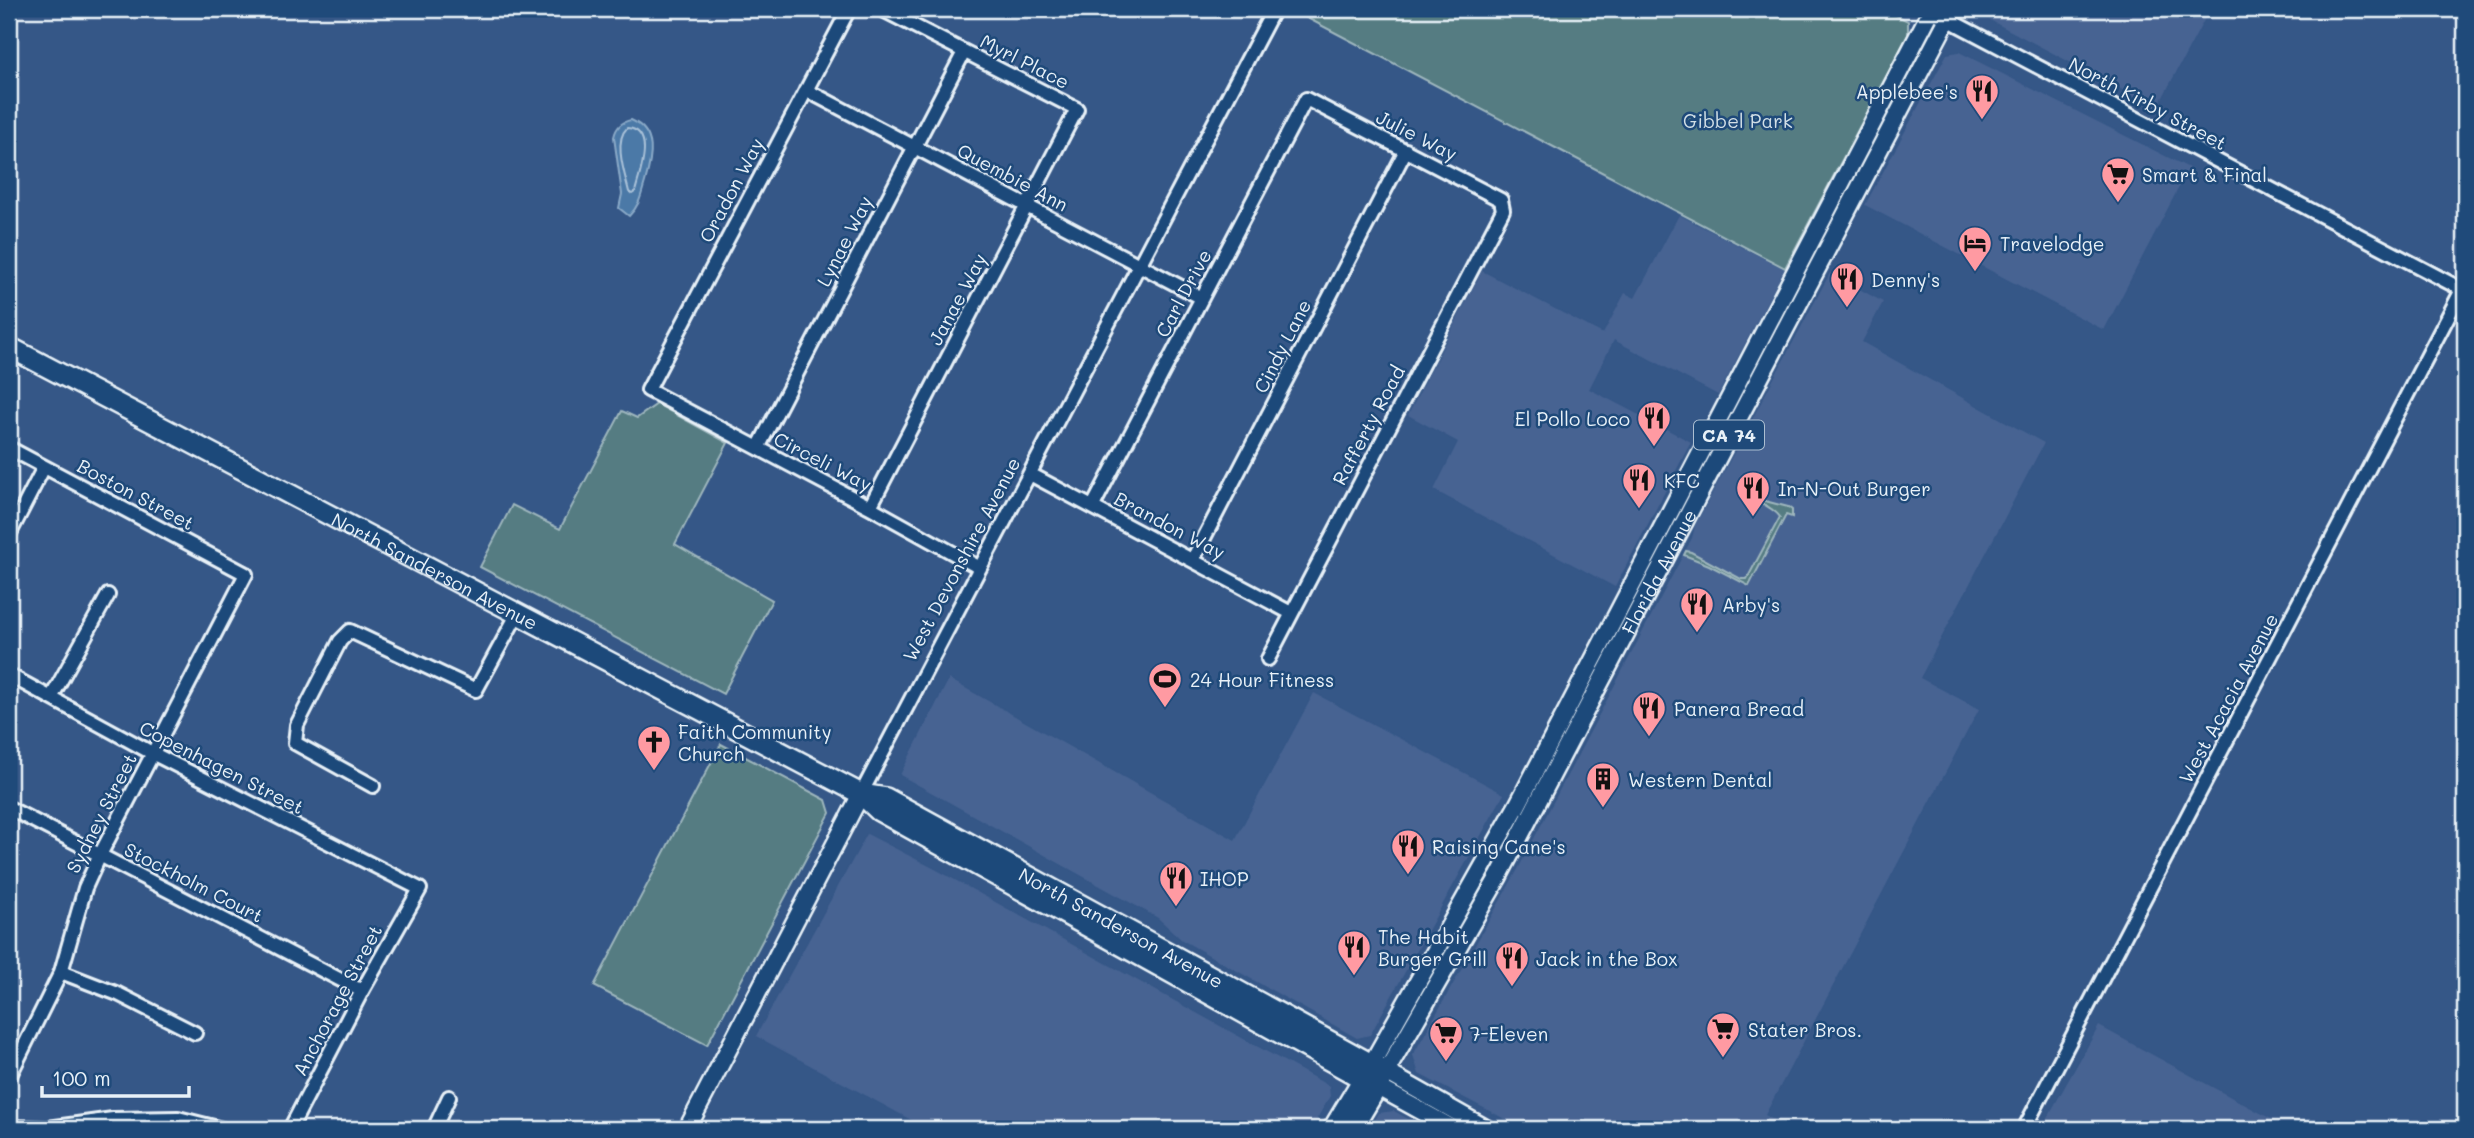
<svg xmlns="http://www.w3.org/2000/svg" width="2474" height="1138" viewBox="0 0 2474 1138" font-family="Mali,sans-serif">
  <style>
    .built { fill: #476392 }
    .green { fill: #547c82; stroke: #9eb6bd; stroke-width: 2 }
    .water { fill: #4b79a7; stroke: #8aa9c7; stroke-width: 2 }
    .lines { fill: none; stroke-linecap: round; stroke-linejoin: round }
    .shore { stroke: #a9c1d8; stroke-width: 2 }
    .minor-casing { stroke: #e8f1f8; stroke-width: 18 }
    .major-casing { stroke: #e8f1f8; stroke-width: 21 }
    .highway-casing { stroke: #e8f1f8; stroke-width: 24 }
    .minor { stroke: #1f4a7a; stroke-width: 12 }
    .major { stroke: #1f4a7a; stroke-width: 16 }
    .highway { stroke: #1f4a7a; stroke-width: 19 }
    .labels { text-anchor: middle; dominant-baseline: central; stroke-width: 5; stroke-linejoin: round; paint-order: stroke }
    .shield { fill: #1f4a7a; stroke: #acbfd2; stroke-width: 2 }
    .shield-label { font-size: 18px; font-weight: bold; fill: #e8f1f8 }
    .street-label { font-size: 19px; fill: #e8f1f8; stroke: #1f4a7a }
    .poi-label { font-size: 19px; fill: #e8f1f8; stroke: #1f4a7a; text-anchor: start }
    .park-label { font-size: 19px; fill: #d2dfe6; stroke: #1f4a7a }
  </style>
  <rect width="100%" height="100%" fill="#355787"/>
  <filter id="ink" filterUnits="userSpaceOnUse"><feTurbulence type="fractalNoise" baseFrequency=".0143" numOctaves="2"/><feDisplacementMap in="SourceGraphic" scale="14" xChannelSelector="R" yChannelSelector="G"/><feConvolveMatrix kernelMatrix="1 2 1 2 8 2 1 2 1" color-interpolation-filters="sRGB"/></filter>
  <g filter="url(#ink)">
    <path class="built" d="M1969 9H2210L2157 108Z
      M1959 52 2189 168 2104 330 1865 205 1947 54Z
      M1679 215 1784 269 1718 395 1614 340 1589 389 1691 442 1615 587 1434 490 1458 442 1408 415 1482 271 1603 334 1625 293 1635 298Z
      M1830 273 1883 302 1862 342 2044 443 1920 678 1979 709 1765 1115 1790 1129H1524L1419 1074 1413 1055 1517 871 1692 538 1695 526Z
      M949 679 1235 840 1314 693 1504 794 1370 1035 1357 1038 1182 940 1158 918 900 775Z
      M867 834 935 869 1329 1086 1330 1096 1311 1129H928L756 1036Z
      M2099 1026 2290 1129H2041Z
      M1394 1111 1426 1129H1370L1379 1113Z"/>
    <path class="green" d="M1290 9H1884L1908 21V35L1785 268Z
      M657 404 728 443 675 544 772 600 723 694 480 567 512 505 560 529 622 411 637 418Z
      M1746 491 1765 501 1788 507 1792 510V517L1786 515 1749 586 1709 565 1684 555 1686 551 1691 552 1741 579H1747L1780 517C1775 509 1753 498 1743 493Z
      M721 744 826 800 830 813 707 1045 594 986Z"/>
    <path class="water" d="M631 120C658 132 652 158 645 182 641 195 640 205 629 216L619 208 622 194 614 137C616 127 621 122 631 120Z"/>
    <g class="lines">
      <path class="shore" d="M627 128C657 130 639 175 635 192L632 194 629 192C625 175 613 141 627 128Z"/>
      <g class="minor-casing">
        <path id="minor" d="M849 9 648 390 870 507 980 568
          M1928 9 2465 291
          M806 90 1202 298
          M9 448 246 574 100 855 85 888 61 972 9 1077
          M758 448 964 52
          M1030 474 1291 613
          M1093 506 1306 99 1501 200 1503 210 1268 659
          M870 507 1077 109 881 9
          M9 535 44 467
          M1193 559 1406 150
          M9 675 152 753 420 889 362 991 290 1129
          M51 698 108 595
          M373 786 295 743 297 725 340 641 350 631 476 690 518 613
          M861 794 1274 9
          M9 808 362 991
          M61 972 118 994 195 1033
          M9 1127 48 1128 113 1119 178 1118 222 1129
          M434 1129 449 1097
          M2024 1129 2465 284"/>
      </g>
      <g class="major-casing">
        <g id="major">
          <path d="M687 1129 861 794"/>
          <path d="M1454 1129 1363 1079 1517 806 1932 9"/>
          <path id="s1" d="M1487 1129 1386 1072 1499 876 1953 9"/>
        </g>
      </g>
      <g class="highway-casing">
        <g id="highway">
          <path id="s2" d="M9 347 861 794 886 798 1386 1072 1352 1129"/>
          <path d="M861 794 879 811 1363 1079 1333 1129"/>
        </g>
      </g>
      <use href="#minor" class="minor"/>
      <use href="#major" class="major"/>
      <use href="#highway" class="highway"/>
    </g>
  </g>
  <defs>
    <g id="restaurant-pin" transform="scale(1.75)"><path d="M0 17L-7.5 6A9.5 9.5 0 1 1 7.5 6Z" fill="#ff9aa2" stroke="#1f4a7a"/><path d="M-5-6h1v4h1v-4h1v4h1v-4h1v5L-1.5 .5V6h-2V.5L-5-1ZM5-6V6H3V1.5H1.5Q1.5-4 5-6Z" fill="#111"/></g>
    <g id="supermarket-pin" transform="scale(1.75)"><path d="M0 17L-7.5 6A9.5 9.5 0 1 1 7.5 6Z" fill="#ff9aa2" stroke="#1f4a7a"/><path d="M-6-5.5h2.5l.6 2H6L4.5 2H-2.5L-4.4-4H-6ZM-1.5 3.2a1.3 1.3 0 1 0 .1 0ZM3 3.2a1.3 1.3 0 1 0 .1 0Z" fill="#111"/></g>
    <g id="hotel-pin" transform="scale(1.75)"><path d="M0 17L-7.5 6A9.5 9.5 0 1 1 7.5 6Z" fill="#ff9aa2" stroke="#1f4a7a"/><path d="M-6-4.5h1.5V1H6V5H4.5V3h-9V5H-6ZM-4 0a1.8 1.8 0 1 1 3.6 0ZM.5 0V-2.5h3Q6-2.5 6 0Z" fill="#111"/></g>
    <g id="stadium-pin" transform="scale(1.75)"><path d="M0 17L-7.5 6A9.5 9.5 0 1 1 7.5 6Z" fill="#ff9aa2" stroke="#1f4a7a"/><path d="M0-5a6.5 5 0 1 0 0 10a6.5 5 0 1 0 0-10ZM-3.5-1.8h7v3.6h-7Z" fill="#111"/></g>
    <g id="church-pin" transform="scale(1.75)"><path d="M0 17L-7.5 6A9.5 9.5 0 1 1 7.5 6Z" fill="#ff9aa2" stroke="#1f4a7a"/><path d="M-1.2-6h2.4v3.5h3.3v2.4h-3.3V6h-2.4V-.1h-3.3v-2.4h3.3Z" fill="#111"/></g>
    <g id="building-pin" transform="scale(1.75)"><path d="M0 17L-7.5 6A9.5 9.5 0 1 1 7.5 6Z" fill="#ff9aa2" stroke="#1f4a7a"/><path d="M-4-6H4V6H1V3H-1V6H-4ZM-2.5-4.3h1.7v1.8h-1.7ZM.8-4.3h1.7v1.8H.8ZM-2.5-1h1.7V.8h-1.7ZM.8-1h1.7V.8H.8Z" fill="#111"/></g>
  </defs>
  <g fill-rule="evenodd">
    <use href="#restaurant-pin" x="1982" y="91"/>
    <use href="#supermarket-pin" x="2118" y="174"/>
    <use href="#hotel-pin" x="1975" y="243"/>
    <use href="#restaurant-pin" x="1847" y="279"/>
    <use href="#restaurant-pin" x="1654" y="418"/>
    <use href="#restaurant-pin" x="1639" y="480"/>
    <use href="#restaurant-pin" x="1753" y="488"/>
    <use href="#restaurant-pin" x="1697" y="604"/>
    <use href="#stadium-pin" x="1165" y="679"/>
    <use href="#restaurant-pin" x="1649" y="708"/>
    <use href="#church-pin" x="654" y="742"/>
    <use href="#building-pin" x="1603" y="779"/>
    <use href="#restaurant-pin" x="1408" y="846"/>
    <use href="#restaurant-pin" x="1176" y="878"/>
    <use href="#restaurant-pin" x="1354" y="947"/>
    <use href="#restaurant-pin" x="1512" y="958"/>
    <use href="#supermarket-pin" x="1723" y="1029"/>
    <use href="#supermarket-pin" x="1446" y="1033"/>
  </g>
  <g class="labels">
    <rect class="shield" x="1694" y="420.5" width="70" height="29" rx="5"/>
    <g class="shield-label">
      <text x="1729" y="435">CA 74</text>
    </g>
    <g class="street-label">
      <text transform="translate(1025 61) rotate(27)">Myrl Place</text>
      <text transform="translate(2148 103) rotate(28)">North Kirby Street</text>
      <text transform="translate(1417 135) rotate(27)">Julie Way</text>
      <text transform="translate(1013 177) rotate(28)">Quembie Ann</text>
      <text transform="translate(731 190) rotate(-62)">Oradon Way</text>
      <text transform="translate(844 241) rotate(-63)">Lynae Way</text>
      <text transform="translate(1183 293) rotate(-62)">Carl Drive</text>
      <text transform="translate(957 299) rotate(-62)">Janae Way</text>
      <text transform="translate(1282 346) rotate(-63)">Cindy Lane</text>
      <text transform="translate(1368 425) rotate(-62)">Rafferty Road</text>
      <text transform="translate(823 461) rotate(27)">Circeli Way</text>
      <text transform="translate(136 494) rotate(28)">Boston Street</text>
      <text transform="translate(1170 525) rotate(28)">Brandon Way</text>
      <text transform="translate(961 559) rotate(-62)">West Devonshire Avenue</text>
      <text stroke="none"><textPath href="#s2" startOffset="481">North Sanderson Avenue</textPath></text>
      <text stroke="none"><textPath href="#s1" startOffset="686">Florida Avenue</textPath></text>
      <text transform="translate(2228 698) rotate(-62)">West Acacia Avenue</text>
      <text transform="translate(222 767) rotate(27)">Copenhagen Street</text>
      <text transform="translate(101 813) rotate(-63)">Sydney Street</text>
      <text transform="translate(194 882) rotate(27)">Stockholm Court</text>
      <text stroke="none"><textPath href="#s2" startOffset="1256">North Sanderson Avenue</textPath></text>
      <text transform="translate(337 1000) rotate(-62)">Anchorage Street</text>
    </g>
    <g class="poi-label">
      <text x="1958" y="91" text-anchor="end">Applebee's</text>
      <text x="2142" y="174">Smart &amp; Final</text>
      <text x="2000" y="243">Travelodge</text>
      <text x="1871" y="279">Denny's</text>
      <text x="1630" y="418" text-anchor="end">El Pollo Loco</text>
      <text x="1664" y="480">KFC</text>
      <text x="1778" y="488">In-N-Out Burger</text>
      <text x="1722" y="604">Arby's</text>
      <text x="1190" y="679">24 Hour Fitness</text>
      <text x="1674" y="708">Panera Bread</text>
      <text x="678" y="731">Faith Community<tspan x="678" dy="22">Church</tspan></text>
      <text x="1628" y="779">Western Dental</text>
      <text x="1432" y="846">Raising Cane's</text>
      <text x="1200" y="878">IHOP</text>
      <text x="1378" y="936">The Habit<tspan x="1378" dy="22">Burger Grill</tspan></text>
      <text x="1536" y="958">Jack in the Box</text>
      <text x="1748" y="1029">Stater Bros.</text>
      <text x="1470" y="1033">7-Eleven</text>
    </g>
    <g class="park-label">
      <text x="1738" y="120">Gibbel Park</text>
    </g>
  </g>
  <rect width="2474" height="1138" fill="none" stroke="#1f4a7a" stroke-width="35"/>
  <rect x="18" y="18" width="2439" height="1103" fill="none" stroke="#e8f1f8" stroke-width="2.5" filter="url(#ink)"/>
  <path d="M42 1086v10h147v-10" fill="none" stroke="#e8f1f8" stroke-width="3.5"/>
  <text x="52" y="1086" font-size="21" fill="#e8f1f8" stroke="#1f4a7a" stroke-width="5" paint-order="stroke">100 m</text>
</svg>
